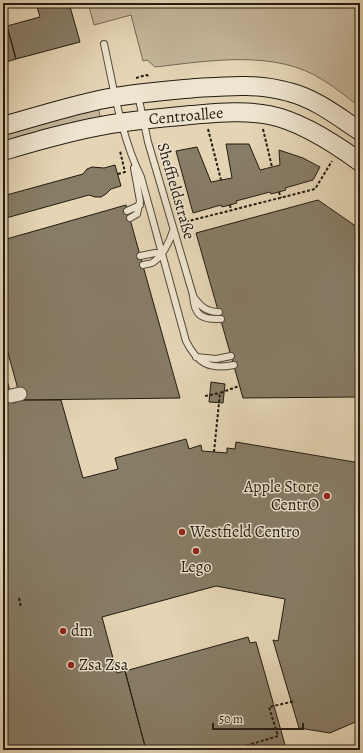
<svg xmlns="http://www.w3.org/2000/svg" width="363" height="753" viewBox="0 0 363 753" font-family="Alegreya,serif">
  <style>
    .green { fill: #c4b599; stroke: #736855 }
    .building { fill: #877c66; stroke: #221b11 }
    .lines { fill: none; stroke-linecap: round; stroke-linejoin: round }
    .lane-casing { stroke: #534a3a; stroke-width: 8 }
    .street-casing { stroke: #534a3a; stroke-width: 15 }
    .secondary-casing { stroke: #221b11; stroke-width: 20 }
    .path { stroke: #221b11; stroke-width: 2; stroke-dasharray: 3 2; stroke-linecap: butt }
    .lane { stroke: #eee4cf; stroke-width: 6 }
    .street { stroke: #eee4cf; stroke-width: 13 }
    .secondary { stroke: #eee4cf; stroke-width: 18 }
    .poi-dot { fill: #8f2418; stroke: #eee4cf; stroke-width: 1.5 }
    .labels { text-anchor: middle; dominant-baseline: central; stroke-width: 3; stroke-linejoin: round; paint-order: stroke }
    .street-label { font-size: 16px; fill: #221b11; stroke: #eee4cf }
    .poi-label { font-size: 16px; fill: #221b11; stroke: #eee4cf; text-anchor: start }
  </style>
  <rect width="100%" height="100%" fill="#e5d5b5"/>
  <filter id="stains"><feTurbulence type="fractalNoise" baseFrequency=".005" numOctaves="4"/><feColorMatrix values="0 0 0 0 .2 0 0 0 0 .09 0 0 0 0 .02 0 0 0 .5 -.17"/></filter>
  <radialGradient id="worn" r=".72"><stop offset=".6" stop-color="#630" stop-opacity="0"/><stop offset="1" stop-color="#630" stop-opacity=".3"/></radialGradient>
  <path class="green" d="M88 3H360V107C348 98 336 88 323 80 275 49 209 61 155 67L147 60 143 61 131 15 94 25Z
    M98 107 101 120 3 146V133Z"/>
  <path class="building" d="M36 3H69L80 42 16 59 7 26 40 17Z
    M3 12 16 59 3 63Z
    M226 144H249L260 170 280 165 279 150 303 158 320 167 313 180 285 188 286 190 271 194 270 192 236 201 237 203 222 207 221 205 193 213 176 151 197 147 211 182 232 178Z
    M115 165 121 186 111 189 106 194 101 197H95L89 195 6 218 3 221V196L83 174 87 169 92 167 104 168Z
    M318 200 360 229V397L243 398 196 233Z
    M126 205 180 398 21 400 3 335V240Z
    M3 365 13 403 21 400H61L83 478 118 469 115 458 186 439 189 449 201 445 202 451 227 453V448L235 449 236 442 360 463V720L330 733 299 728 273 640 278 641 285 599 216 586 102 617 117 673 125 671 146 750H5L3 744Z
    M211 382 225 384 223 403 209 402Z
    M248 637 250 643 256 642 285 745 264 750H146L125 671Z"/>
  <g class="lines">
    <g class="lane-casing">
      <path id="lane" d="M104 44C114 89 121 136 141 177L186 341C197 363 209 370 234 365
        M138 95 148 142 193 295C194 315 201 320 221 319
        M127 211 140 205
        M130 218 137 214 140 201 134 168
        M140 256 155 253H162
        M143 265C145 264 149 264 152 263 163 256 169 243 173 231
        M193 296C200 306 206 312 219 312
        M196 357 216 359 231 356"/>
    </g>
    <g class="street-casing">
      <path id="street" d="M11 396 20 394"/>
    </g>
    <g class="secondary-casing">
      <path id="secondary" d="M3 126C35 117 67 107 99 100 131 93 164 91 196 88 227 86 258 83 289 92 316 99 337 116 360 131
        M3 151C37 141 71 131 106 125 134 120 162 118 190 115 216 113 243 110 269 115 300 121 334 143 360 162"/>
    </g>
    <path class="path" d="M136 78 146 75 149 76
      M208 129 221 180
      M263 129 272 167
      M118 174 125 172 120 151
      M279 192 281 198
      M230 205 231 211
      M181 223 315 189 332 161
      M205 396 220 393
      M214 452 220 393 239 386
      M19 598 21 607
      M232 750 278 736 269 707 295 701"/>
    <use href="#lane" class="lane"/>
    <use href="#street" class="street"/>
    <use href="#secondary" class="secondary"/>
  </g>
  <g class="poi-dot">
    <circle cx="327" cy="496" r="4"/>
    <circle cx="182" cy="532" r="4"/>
    <circle cx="196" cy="551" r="4"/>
    <circle cx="63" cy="631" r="4"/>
    <circle cx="71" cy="665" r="4"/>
  </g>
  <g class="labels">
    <g class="street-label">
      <text transform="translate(186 116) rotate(-5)">Centroallee</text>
      <text transform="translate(176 191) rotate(74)">Sheffieldstraße</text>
    </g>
    <g class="poi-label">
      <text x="319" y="487" text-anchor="end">Apple Store<tspan x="319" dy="18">CentrO</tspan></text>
      <text x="190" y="532">Westfield Centro</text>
      <text x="196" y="567" text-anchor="middle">Lego</text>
      <text x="71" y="631">dm</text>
      <text x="79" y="665">Zsa Zsa</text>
    </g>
  </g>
  <rect width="363" height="753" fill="none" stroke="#e5d5b5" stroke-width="16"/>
  <rect x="4" y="4" width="355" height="745" fill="none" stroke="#221b11" stroke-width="2"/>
  <rect x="8" y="8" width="347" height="737" fill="none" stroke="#221b11"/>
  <path d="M213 723v6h90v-6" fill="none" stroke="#221b11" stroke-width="2"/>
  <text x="219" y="723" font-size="12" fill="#221b11" stroke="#eee4cf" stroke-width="3" paint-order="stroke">50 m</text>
  <rect width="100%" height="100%" filter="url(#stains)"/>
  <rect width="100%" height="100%" fill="url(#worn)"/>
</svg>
